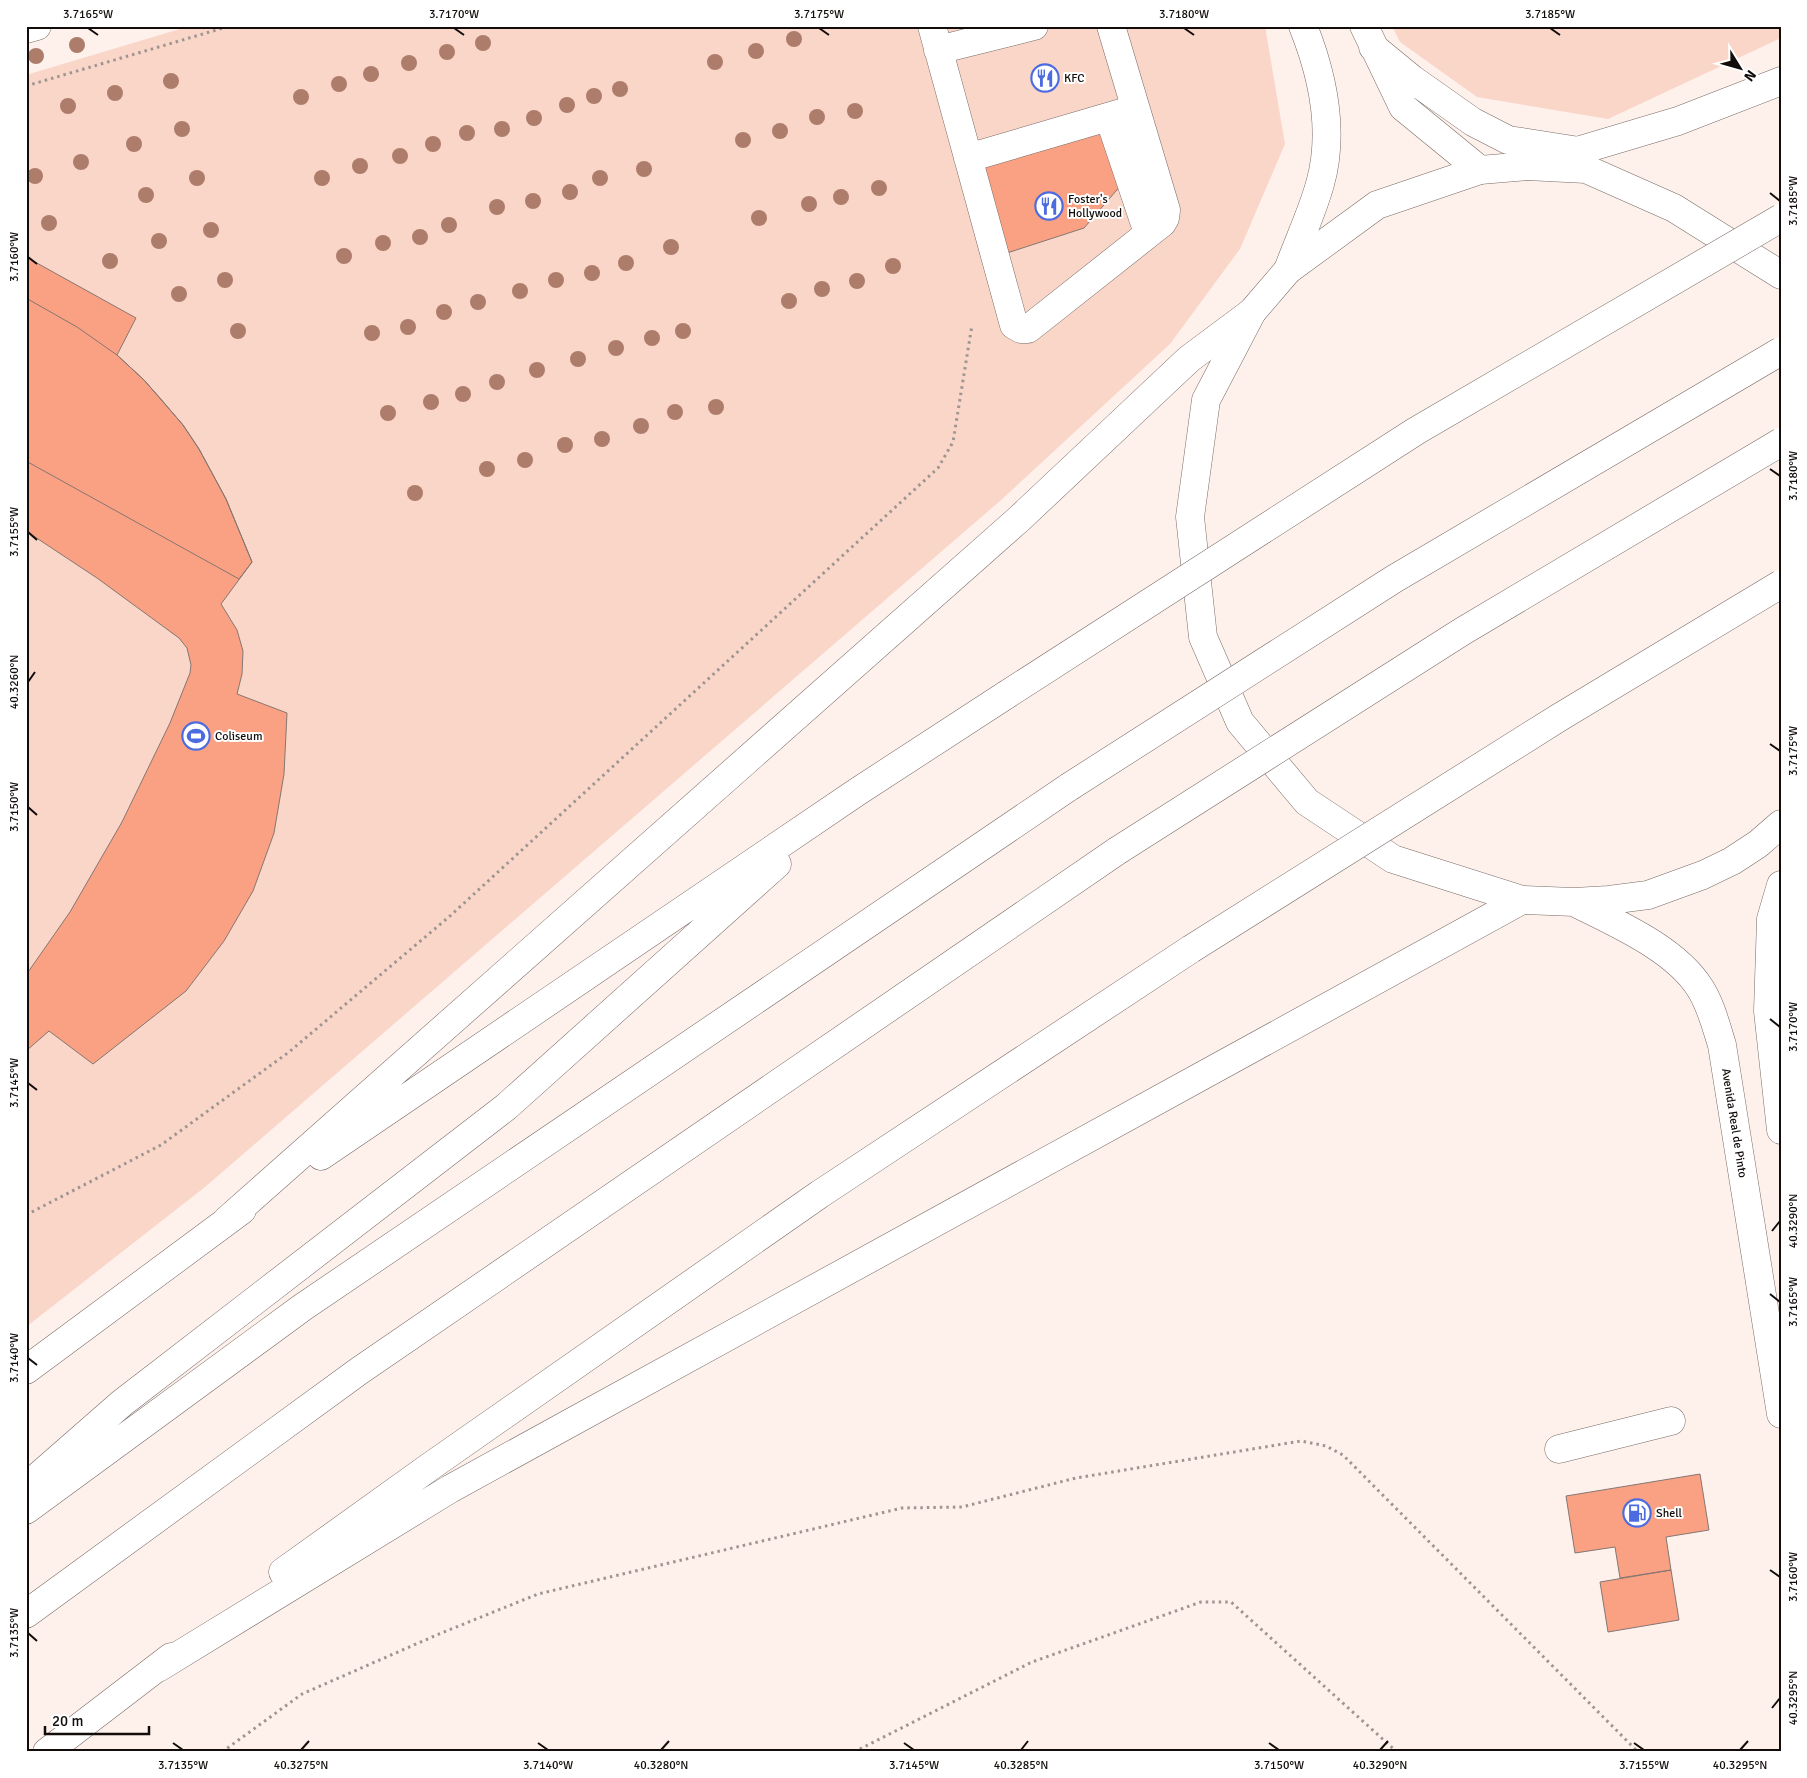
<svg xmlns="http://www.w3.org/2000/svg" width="1807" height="1778" viewBox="0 0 1807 1778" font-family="Signika,sans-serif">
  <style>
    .green { fill: #fad6c9 }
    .building { fill: #faa183; stroke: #857672 }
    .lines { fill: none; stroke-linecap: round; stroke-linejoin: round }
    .minor-casing { stroke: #786a65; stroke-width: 29 }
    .major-casing { stroke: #786a65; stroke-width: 29 }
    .highway-casing { stroke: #786a65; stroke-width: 29 }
    .path { stroke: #9e9591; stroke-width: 3; stroke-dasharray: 2.5 4; stroke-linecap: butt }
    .minor { stroke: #fff; stroke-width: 28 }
    .major { stroke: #fff; stroke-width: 28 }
    .highway { stroke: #fff; stroke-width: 28 }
    .highway-bridge-casing { stroke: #786a65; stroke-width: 29; stroke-linecap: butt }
    .highway-bridge { stroke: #fff; stroke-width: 28 }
    .tree { fill: #ad7c6a }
    .ticks { fill: none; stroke: #120d0b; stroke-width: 2 }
    .labels { text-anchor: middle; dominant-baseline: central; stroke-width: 4; stroke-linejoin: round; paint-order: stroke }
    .poi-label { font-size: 12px; fill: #120d0b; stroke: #fff; text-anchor: start }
    .street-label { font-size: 12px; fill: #120d0b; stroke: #fff }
    .neatline { fill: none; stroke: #120d0b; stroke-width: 2 }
    .ticks-label { font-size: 12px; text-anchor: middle; fill: #120d0b }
  </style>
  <rect width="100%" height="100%" fill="#fef1ec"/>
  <path class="green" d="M190 26H1265L1285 144 1240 249 1170 344 1000 501 205 1187 26 1327V75Z
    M1392 26H1781V38L1608 119 1477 97 1400 42Z"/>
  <path class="building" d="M1105 131 1122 184 1084 228 1007 253 983 165Z
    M26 257 136 318 117 355 144 380 160 398 183 425 199 449 226 499 252 562 221 604 237 630 243 651 242 674 237 694 287 713 284 774 274 833 253 891 224 941 186 991 93 1064 49 1031 26 1051V975L70 912 122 822 170 723 190 673 191 665 187 648 179 638 97 578 26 531Z
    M26 298 77 327 117 355 144 380 183 425 199 449 226 499 252 562 239 579 26 461Z
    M1700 1474 1709 1530 1666 1537 1671 1570 1620 1578 1615 1547 1575 1553 1566 1496Z
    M1671 1570 1679 1620 1608 1632 1600 1582Z"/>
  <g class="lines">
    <g class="minor-casing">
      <path id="minor" d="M932 26 1014 325 1021 329H1028L1162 223 1165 218 1166 210 1111 26
        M1364 26 1403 107 1480 170
        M26 29 37 26
        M1373 47 1412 79 1473 122 1508 140 1579 151
        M938 50 1034 26
        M1109 117 1148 233
        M968 158 1135 109
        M1288 270C1298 242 1312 213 1320 184 1335 131 1323 76 1303 26
        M1559 1449 1671 1421"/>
    </g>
    <g class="major-casing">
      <path id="major" d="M1781 275 1674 208 1586 169 1527 166 1480 170 1377 205 1288 270 1252 312 1206 400 1190 517 1203 637 1240 722 1307 802 1393 859 1522 900 1574 902 1609 900 1648 895 1703 875 1732 861 1758 844 1781 824
        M1781 885 1771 919 1768 1011 1781 1130
        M1574 902C1615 923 1675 948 1700 988 1711 1005 1716 1026 1722 1045L1781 1414"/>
    </g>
    <g class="highway-casing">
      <path id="highway" d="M1527 166 1678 121 1781 81
        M321 1156 857 792 1006 695
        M227 1220 1019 519 1189 359 1252 312
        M26 1370 242 1210
        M26 1487 122 1403 506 1107 777 864
        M26 1510 303 1307 1069 787
        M283 1572 428 1468 820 1194 1191 949
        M26 1614 359 1371 1117 851
        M158 1668 450 1489 1522 900
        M47 1752 171 1657"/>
    </g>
    <path class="path" d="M26 86 230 26
      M26 1215 161 1145 289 1052 450 916 938 468 953 442 972 325
      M222 1752 302 1694 439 1634 538 1594 902 1508 962 1507 1076 1478 1301 1441 1326 1446 1343 1455 1638 1752
      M854 1752 1032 1662 1201 1602H1231L1397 1752"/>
    <use href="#minor" class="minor"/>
    <use href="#major" class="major"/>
    <use href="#highway" class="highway"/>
    <g class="highway-bridge-casing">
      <path id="highway-bridge" d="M1006 695 1416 431 1781 218
        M1069 787 1394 579 1781 351
        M1117 851 1463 631 1781 442
        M1191 949 1560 717 1781 584"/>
    </g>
    <use href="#highway-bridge" class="highway-bridge"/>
  </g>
  <g class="tree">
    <circle cx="794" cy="39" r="8"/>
    <circle cx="483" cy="43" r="8"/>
    <circle cx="77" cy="45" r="8"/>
    <circle cx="756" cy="51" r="8"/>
    <circle cx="447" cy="52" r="8"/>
    <circle cx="36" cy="56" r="8"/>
    <circle cx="715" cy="62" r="8"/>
    <circle cx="409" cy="63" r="8"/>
    <circle cx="371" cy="74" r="8"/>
    <circle cx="171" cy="81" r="8"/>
    <circle cx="339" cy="84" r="8"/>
    <circle cx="620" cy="89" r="8"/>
    <circle cx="115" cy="93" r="8"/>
    <circle cx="594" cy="96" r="8"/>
    <circle cx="301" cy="97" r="8"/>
    <circle cx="567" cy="105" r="8"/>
    <circle cx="68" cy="106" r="8"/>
    <circle cx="855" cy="111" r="8"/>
    <circle cx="817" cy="117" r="8"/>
    <circle cx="534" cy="118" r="8"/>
    <circle cx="182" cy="129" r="8"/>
    <circle cx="502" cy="129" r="8"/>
    <circle cx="780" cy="131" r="8"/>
    <circle cx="467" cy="133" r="8"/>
    <circle cx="743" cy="140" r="8"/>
    <circle cx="134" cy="144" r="8"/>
    <circle cx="433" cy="144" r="8"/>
    <circle cx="400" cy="156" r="8"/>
    <circle cx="81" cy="162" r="8"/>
    <circle cx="360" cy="166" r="8"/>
    <circle cx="644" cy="169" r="8"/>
    <circle cx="35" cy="176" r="8"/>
    <circle cx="197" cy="178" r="8"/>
    <circle cx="322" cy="178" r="8"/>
    <circle cx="600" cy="178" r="8"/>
    <circle cx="879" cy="188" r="8"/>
    <circle cx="570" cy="192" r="8"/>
    <circle cx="146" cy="195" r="8"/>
    <circle cx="841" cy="197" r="8"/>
    <circle cx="533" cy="201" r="8"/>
    <circle cx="809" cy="204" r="8"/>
    <circle cx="497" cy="207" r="8"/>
    <circle cx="759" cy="218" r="8"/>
    <circle cx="49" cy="223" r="8"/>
    <circle cx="449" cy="225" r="8"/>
    <circle cx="211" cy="230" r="8"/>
    <circle cx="420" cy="237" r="8"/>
    <circle cx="159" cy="241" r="8"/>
    <circle cx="383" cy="243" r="8"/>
    <circle cx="671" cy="247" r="8"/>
    <circle cx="344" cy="256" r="8"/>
    <circle cx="110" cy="261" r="8"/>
    <circle cx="626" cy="263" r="8"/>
    <circle cx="893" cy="266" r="8"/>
    <circle cx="592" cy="273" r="8"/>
    <circle cx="225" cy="280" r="8"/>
    <circle cx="556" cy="280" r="8"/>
    <circle cx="857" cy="281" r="8"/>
    <circle cx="822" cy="289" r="8"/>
    <circle cx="520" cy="291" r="8"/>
    <circle cx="179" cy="294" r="8"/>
    <circle cx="789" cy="301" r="8"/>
    <circle cx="478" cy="302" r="8"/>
    <circle cx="444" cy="312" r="8"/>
    <circle cx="408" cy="327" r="8"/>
    <circle cx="238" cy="331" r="8"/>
    <circle cx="683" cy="331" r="8"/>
    <circle cx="372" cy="333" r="8"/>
    <circle cx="652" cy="338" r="8"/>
    <circle cx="616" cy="348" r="8"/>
    <circle cx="578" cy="359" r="8"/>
    <circle cx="537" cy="370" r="8"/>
    <circle cx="497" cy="382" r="8"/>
    <circle cx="463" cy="394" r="8"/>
    <circle cx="431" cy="402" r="8"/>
    <circle cx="716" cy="407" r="8"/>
    <circle cx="675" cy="412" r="8"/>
    <circle cx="388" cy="413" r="8"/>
    <circle cx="641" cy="426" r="8"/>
    <circle cx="602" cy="439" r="8"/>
    <circle cx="565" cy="445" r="8"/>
    <circle cx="525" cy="460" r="8"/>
    <circle cx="487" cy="469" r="8"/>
    <circle cx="415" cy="493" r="8"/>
  </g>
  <path class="ticks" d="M88 28 98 35M454 28 464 35M819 28 829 35M1184 28 1194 35M1550 28 1560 35M1770 193 1780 201M28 257 37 264M1770 469 1780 476M28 532 37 540M28 682 35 672M1770 744 1780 751M28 807 37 815M1770 1019 1780 1027M28 1083 37 1090M1772 1231 1780 1221M1770 1294 1780 1302M28 1358 37 1365M1770 1570 1780 1577M28 1633 37 1641M1772 1708 1780 1698M173 1743 183 1750M538 1743 548 1750M904 1743 914 1750M1269 1743 1279 1750M1634 1743 1644 1750M301 1750 309 1741M661 1750 669 1741M1021 1750 1028 1741M1380 1750 1388 1741M1740 1750 1748 1741"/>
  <defs>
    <g id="restaurant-ring" transform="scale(1.4375)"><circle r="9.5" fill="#fff" stroke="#4c6bdf" stroke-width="1.5"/><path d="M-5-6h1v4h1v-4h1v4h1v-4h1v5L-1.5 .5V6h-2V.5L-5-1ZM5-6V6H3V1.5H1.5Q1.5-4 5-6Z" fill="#4c6bdf"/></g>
    <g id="stadium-ring" transform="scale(1.4375)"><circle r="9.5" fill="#fff" stroke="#4c6bdf" stroke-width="1.5"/><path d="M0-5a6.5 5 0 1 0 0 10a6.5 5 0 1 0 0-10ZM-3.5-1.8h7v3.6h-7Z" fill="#4c6bdf"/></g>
    <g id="fuel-ring" transform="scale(1.4375)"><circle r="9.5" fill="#fff" stroke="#4c6bdf" stroke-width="1.5"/><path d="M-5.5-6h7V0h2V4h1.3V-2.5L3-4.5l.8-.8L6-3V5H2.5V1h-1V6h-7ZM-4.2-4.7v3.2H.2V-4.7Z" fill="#4c6bdf"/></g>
  </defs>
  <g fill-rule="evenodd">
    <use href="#restaurant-ring" x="1045" y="78"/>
    <use href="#restaurant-ring" x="1049" y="206"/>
    <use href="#stadium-ring" x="196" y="736"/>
    <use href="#fuel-ring" x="1637" y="1513"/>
  </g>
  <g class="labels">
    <g class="poi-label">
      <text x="1064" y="78">KFC</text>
      <text x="1068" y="199">Foster's<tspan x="1068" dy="14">Hollywood</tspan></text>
      <text x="215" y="736">Coliseum</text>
      <text x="1656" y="1513">Shell</text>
    </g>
    <g class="street-label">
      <text transform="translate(1734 1123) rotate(81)">Avenida Real de Pinto</text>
    </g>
  </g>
  <rect width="1807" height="1778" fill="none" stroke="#ffffff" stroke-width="55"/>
  <g transform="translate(1740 68) rotate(127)" stroke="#ffffff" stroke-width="4" paint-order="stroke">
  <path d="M0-4L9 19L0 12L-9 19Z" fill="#120d0b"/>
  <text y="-8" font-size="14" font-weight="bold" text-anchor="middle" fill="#120d0b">N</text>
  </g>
  <path d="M45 1726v8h104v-8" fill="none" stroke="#120d0b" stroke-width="2.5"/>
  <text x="52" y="1726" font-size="15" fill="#120d0b" stroke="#ffffff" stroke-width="4" paint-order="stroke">20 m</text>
  <rect x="28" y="28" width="1752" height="1722" class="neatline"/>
  <g class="ticks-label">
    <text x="88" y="18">3.7165°W</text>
    <text x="454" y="18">3.7170°W</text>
    <text x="819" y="18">3.7175°W</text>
    <text x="1184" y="18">3.7180°W</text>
    <text x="1550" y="18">3.7185°W</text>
    <text transform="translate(1793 201) rotate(-90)" y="4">3.7185°W</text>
    <text transform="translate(14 257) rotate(-90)" y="4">3.7160°W</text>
    <text transform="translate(1793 476) rotate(-90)" y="4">3.7180°W</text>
    <text transform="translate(14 532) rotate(-90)" y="4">3.7155°W</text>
    <text transform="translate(14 682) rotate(-90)" y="4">40.3260°N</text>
    <text transform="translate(1793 751) rotate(-90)" y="4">3.7175°W</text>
    <text transform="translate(14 807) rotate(-90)" y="4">3.7150°W</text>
    <text transform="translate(1793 1027) rotate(-90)" y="4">3.7170°W</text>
    <text transform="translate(14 1083) rotate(-90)" y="4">3.7145°W</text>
    <text transform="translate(1793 1221) rotate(-90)" y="4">40.3290°N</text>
    <text transform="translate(1793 1302) rotate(-90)" y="4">3.7165°W</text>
    <text transform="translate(14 1358) rotate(-90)" y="4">3.7140°W</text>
    <text transform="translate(1793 1577) rotate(-90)" y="4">3.7160°W</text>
    <text transform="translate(14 1633) rotate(-90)" y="4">3.7135°W</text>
    <text transform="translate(1793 1698) rotate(-90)" y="4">40.3295°N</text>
    <text x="183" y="1769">3.7135°W</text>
    <text x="301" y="1769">40.3275°N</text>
    <text x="548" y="1769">3.7140°W</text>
    <text x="661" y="1769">40.3280°N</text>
    <text x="914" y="1769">3.7145°W</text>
    <text x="1021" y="1769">40.3285°N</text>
    <text x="1279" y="1769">3.7150°W</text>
    <text x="1380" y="1769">40.3290°N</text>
    <text x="1644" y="1769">3.7155°W</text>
    <text x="1740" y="1769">40.3295°N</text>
  </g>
</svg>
